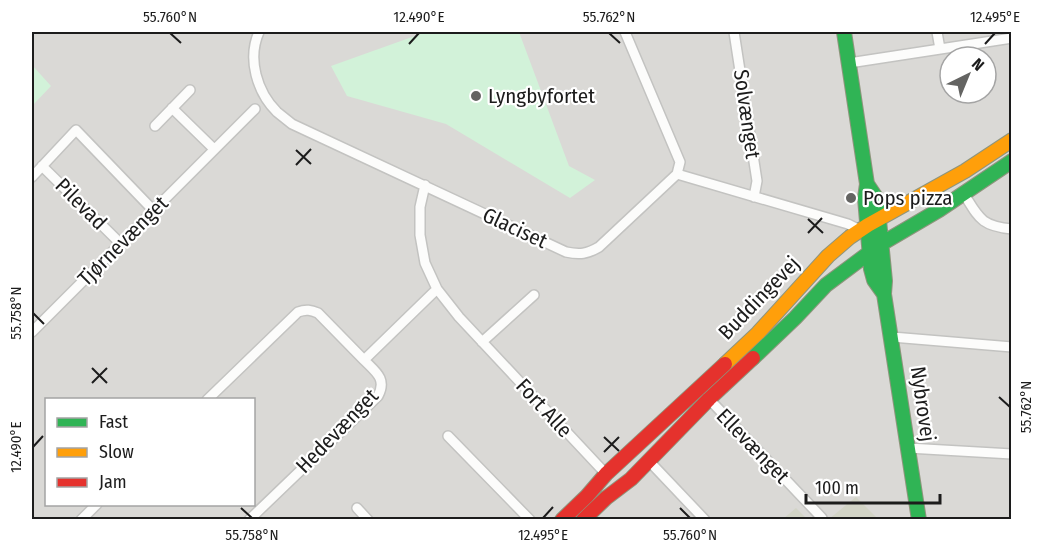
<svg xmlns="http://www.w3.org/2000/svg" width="1043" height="551" viewBox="0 0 1043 551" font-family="'Fira Sans Condensed',sans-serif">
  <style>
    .residential { fill: #dad9d6; fill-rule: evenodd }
    .construction { fill: #d2d4c6 }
    .park { fill: #d2f2d9 }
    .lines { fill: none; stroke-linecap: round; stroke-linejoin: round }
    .street-casing { stroke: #c3c3c1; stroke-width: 12 }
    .fast-casing { stroke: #8e957d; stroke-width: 16 }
    .slow-casing { stroke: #8e957d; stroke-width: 16 }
    .jam-casing { stroke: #8e957d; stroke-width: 16 }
    .street { stroke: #fcfcfb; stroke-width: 9 }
    .fast { stroke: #30b455; stroke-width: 14 }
    .slow { stroke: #ff9f0a; stroke-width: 14 }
    .jam { stroke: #e5322d; stroke-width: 14 }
    .ticks { fill: none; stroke: #1c1c1c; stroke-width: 2 }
    .poi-dot { fill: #646462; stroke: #fff; stroke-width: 2 }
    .labels { text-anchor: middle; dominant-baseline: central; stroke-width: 4.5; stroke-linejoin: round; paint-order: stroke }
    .poi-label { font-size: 21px; fill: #1c1c1c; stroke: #fff; text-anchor: start }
    .street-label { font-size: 21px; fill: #1c1c1c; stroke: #fff }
    .neatline { fill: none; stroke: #1c1c1c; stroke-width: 2 }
    .ticks-label { font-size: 15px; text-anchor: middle; fill: #1c1c1c }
  </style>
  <rect width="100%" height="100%" fill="#ebeae5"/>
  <path class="residential" d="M32 32H1011V519H32ZM950 57H986V93H950ZM46 400H254V504H46Z"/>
  <path class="construction" d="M856 497 878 519H829Z
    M796 508 807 519H783Z"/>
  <path class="park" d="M426 32H519L569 166 595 180 570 198 446 124 347 96 331 66Z
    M32 65 51 86 32 106Z"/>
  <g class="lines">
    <g class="street-casing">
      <path id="street" d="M259 32C247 59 257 92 277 112 282 116 287 120 292 124L566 252C580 255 587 254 599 247L677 174 680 162 625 32
        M734 32 757 181 754 197
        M937 32 940 49
        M849 63 1012 38
        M172 108 214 149
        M155 126 190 90
        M42 166 120 243
        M677 174 848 224 860 230
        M32 177 76 130 153 210
        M425 185 420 207V235L425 263 437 289 459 317 606 474
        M964 194C979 218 981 226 1012 229
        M32 332 255 109
        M892 337 1012 347
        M482 342 534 295
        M709 399 822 518
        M207 400 298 312C306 309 311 310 318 313L364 360
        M448 436 530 520
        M908 448 1012 454
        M649 461 705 520
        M357 508 368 520
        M81 520 97 504
        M249 520 378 396C387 379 376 372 364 360L437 289"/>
    </g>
    <g class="fast-casing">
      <path id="fast" d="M844 32 867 184 865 198 871 269 874 280 884 294
        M867 184 875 196 878 210 885 281 884 294 919 520
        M753 358 795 318 826 285 881 244 939 210 1012 161"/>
    </g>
    <g class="slow-casing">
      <path id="slow" d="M725 364 758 333 828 256 850 237 868 225 965 171 1012 140"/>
    </g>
    <g class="jam-casing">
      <path id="jam" d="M562 520 587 496 606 474 725 364
        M583 520 606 498 631 479 709 399 753 358"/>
    </g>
    <use href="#street" class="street"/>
    <use href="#fast" class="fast"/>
    <use href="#slow" class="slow"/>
    <use href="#jam" class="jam"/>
  </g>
  <path class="ticks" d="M170 33 181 43M609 33 620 43M409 44 419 33M985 44 995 33M296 150 311 164M296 165 311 149M808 219 823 233M808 233 822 218M33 313 44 324M92 368 107 383M92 383 107 368M999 397 1010 407M604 437 619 451M33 447 43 436M604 452 619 437M241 508 252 518M680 508 690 518M543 518 553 507"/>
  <g class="poi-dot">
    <circle cx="476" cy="96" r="6"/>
    <circle cx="851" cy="198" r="6"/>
  </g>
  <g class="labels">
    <g class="poi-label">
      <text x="488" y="96">Lyngbyfortet</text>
      <text x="863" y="198">Pops pizza</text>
    </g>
    <g class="street-label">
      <text transform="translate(747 114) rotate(82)">Solvænget</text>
      <text transform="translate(81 204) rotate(45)">Pilevad</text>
      <text transform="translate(515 228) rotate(25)">Glaciset</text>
      <text transform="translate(123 241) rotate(-45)">Tjørnevænget</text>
      <text transform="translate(759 298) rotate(-46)">Buddingevej</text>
      <text transform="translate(923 404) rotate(82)">Nybrovej</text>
      <text transform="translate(544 408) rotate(47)">Fort Alle</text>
      <text transform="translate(337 431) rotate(-46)">Hedevænget</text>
      <text transform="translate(753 446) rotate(46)">Ellevænget</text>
    </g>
  </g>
  <rect width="1043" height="551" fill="none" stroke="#ffffff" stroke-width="66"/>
  <rect x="45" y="398" width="210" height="108" fill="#ffffff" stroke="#a4a4a4" stroke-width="1.5"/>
  <rect x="57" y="418" width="30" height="9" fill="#30b455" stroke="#a4a4a4" stroke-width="1.5"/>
  <text x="99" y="428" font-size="18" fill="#1c1c1c">Fast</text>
  <rect x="57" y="448" width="30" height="9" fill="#ff9f0a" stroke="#a4a4a4" stroke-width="1.5"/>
  <text x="99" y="458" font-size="18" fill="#1c1c1c">Slow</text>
  <rect x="57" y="478" width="30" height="9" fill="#e5322d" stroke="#a4a4a4" stroke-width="1.5"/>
  <text x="99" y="488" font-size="18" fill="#1c1c1c">Jam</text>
  <g transform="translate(968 75) rotate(43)"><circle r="28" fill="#ffffff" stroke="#a4a4a4" stroke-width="1.5"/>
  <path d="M0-4.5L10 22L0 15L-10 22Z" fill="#646462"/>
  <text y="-9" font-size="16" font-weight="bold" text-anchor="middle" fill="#1c1c1c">N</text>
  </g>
  <path d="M806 494v9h134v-9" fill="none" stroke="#1c1c1c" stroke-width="3"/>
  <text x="815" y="494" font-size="18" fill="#1c1c1c" stroke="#ffffff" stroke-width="4.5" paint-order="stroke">100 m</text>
  <rect x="33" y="33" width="977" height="485" class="neatline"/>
  <g class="ticks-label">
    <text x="170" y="22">55.760°N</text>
    <text x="419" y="22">12.490°E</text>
    <text x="609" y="22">55.762°N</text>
    <text x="995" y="22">12.495°E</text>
    <text transform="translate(16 313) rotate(-90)" y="5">55.758°N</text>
    <text transform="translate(1026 407) rotate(-90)" y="5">55.762°N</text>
    <text transform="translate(16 447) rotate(-90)" y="5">12.490°E</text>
    <text x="252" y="540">55.758°N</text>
    <text x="543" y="540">12.495°E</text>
    <text x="690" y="540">55.760°N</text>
  </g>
</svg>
